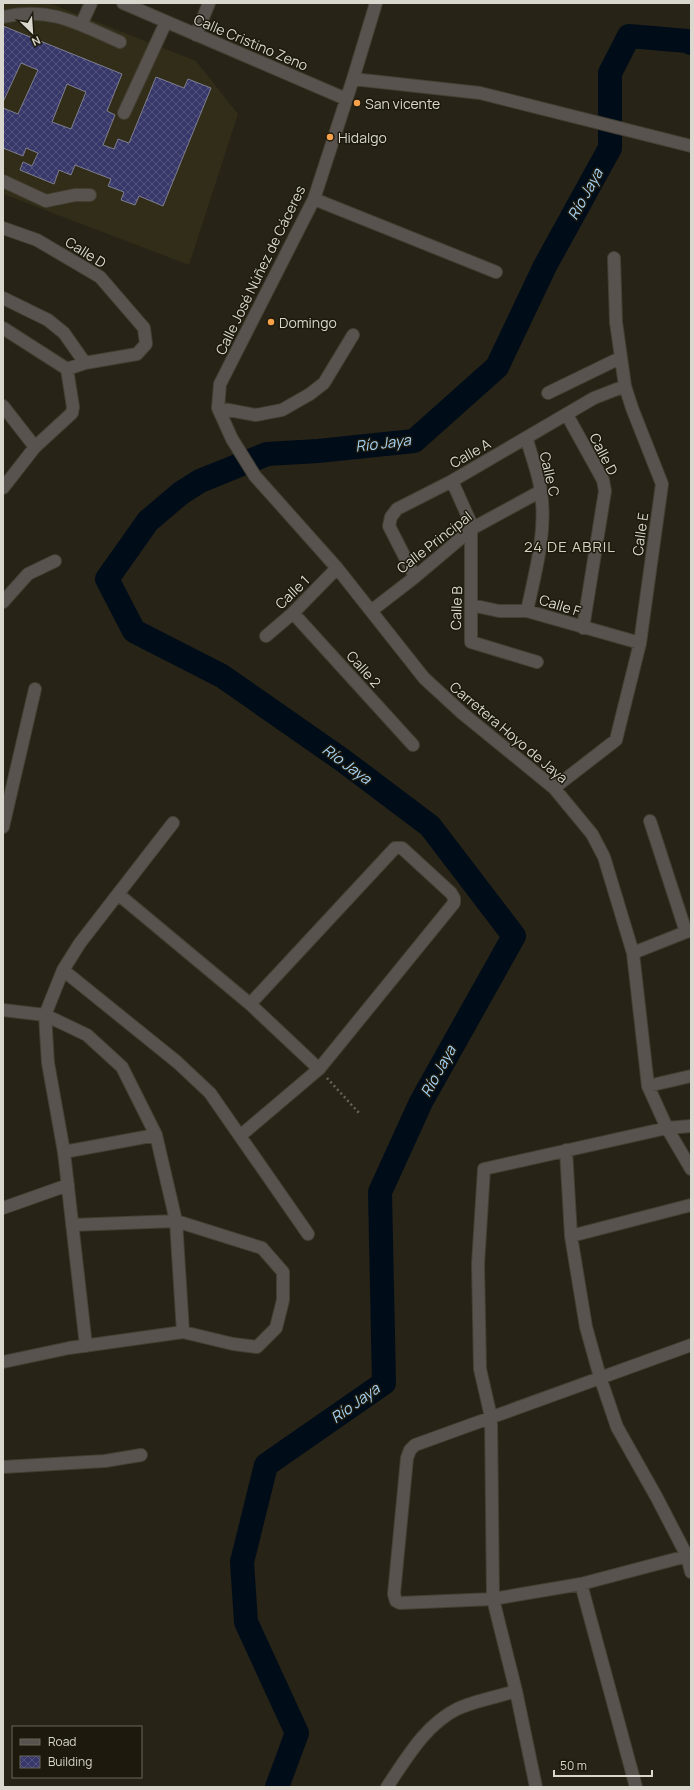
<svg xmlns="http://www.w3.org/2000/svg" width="694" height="1790" viewBox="0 0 694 1790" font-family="Manrope,sans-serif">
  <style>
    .built { fill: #322d19 }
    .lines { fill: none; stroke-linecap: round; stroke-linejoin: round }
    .river { stroke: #000d19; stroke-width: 24 }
    .building { fill: url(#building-cross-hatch); stroke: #7e7f8f; fill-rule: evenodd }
    .minor-casing { stroke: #434033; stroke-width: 14 }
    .path { stroke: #676458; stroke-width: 2.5; stroke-dasharray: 2 3; stroke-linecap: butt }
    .minor { stroke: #59534f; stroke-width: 12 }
    .poi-dot { fill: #f7a149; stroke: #1d1a0d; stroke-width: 1.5 }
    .labels { text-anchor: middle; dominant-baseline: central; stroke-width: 3; stroke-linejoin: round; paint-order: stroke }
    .street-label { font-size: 14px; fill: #d9d7ce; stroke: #1d1a0d }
    .poi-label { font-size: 14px; fill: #d9d7ce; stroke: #1d1a0d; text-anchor: start }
    .water-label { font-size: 15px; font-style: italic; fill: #a5d3f7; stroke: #1d1a0d }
    .neighbourhood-label { font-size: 15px; letter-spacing: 1px; fill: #d5d1bf; stroke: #1d1a0d }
  </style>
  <defs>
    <pattern id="building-cross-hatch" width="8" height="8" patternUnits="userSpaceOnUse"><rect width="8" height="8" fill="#37376a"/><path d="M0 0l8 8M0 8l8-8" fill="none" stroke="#53537e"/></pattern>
  </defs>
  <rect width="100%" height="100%" fill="#272316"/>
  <path class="built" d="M3 3H49L196 61 238 114 189 265 3 194Z"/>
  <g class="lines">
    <path class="river" d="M277 1787 297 1733 246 1622 242 1562 266 1465 384 1383 380 1192 421 1102 514 936 430 826 341 759 222 676 134 631 107 579 148 521 181 493 200 481 267 454 318 451 414 441 497 367 545 266 610 148V73L629 36 687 41 691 43"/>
  </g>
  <path class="building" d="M3 26 122 74 107 111 115 115 103 145 114 149 118 139 129 143 156 77 184 88 188 79 211 88 163 206 139 196 135 205 121 200 124 192 108 186 111 179 75 165 71 175 59 170 54 184 20 170 23 162 32 166 38 153 26 148 23 156 3 148V108L18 114 38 70 21 63 3 102ZM67 84 86 92 71 129 52 122Z"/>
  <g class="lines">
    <g class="minor-casing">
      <path id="minor" d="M123 3 346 99
        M376 3 353 79 314 199 220 384 218 408 232 439 255 476 337 568 424 678 462 713 554 788 592 834 604 857 633 953 648 1086 667 1128 691 1169
        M3 17C50 6 79 24 120 42
        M81 25 91 3
        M196 35 209 3
        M353 79 480 93 691 146
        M124 113 166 22
        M3 181 46 201 75 195H90
        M314 199 496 272
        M3 228 37 240 100 277 144 328 146 344 137 354 85 363 67 369
        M3 298 48 320 64 333 85 363
        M3 328 67 369
        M548 393 620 358
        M3 406 35 447
        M218 408 256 415 282 410 310 394 324 383 353 335
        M567 415 603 480 605 491 583 628
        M527 439C531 456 539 474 541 492 547 532 535 573 527 611
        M452 481 473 528
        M3 488 35 447 72 413 73 407 67 369
        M471 530V642L537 662
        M415 577 389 526 391 517 397 509 452 481 594 398 625 386
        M3 602 28 574 55 561
        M471 605 499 611H527L640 643
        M371 611 415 577 473 528 541 491
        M293 613 413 745
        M266 636 293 613 337 568
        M554 788 616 740 640 643 662 484 632 408 625 386 616 322 614 258
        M650 821 686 932
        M3 827 35 689
        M118 894 250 1004 319 1069
        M633 953 686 932 691 931
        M63 970 177 1062 210 1093 308 1234
        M3 1010 45 1015 87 1035 122 1067 156 1135 176 1221 183 1332
        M648 1086 691 1076
        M240 1136 319 1069 454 903V898L451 893 402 848H395L250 1004
        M566 1150 571 1236 586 1327 600 1377 617 1427 657 1498 687 1556 581 1584 493 1599 400 1603 396 1601 394 1594 407 1458 410 1450 415 1445 691 1345
        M64 1152 156 1135
        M3 1208 68 1185
        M571 1236 691 1205
        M86 1346 64 1152 48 1063 45 1015 63 970 80 943 173 823
        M3 1362 69 1348 183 1332 233 1344 257 1347 276 1328 283 1300V1272L262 1248 176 1221 72 1225
        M3 1467 105 1461 141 1455
        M691 1555 687 1556 691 1572
        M581 1584 636 1787
        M387 1787C406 1759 425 1725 457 1709 474 1701 497 1697 516 1691
        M536 1787 516 1691 493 1599 491 1417 480 1369 478 1264 484 1169 667 1128 691 1126"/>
    </g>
    <path class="path" d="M327 1078 359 1113"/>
    <use href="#minor" class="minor"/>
  </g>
  <g class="poi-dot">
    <circle cx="357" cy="103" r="4"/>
    <circle cx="330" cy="137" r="4"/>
    <circle cx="271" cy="322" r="4"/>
  </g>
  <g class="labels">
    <g class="street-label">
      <text transform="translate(251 42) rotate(23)">Calle Cristino Zeno</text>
      <text transform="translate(86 252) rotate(32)">Calle D</text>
      <text transform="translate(260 270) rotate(-64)">Calle José Núñez de Cáceres</text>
      <text transform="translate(470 453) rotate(-30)">Calle A</text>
      <text transform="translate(604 454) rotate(63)">Calle D</text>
      <text transform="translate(550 474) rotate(77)">Calle C</text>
      <text transform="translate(640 534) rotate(-82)">Calle E</text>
      <text transform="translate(434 542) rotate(-38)">Calle Principal</text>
      <text transform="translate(292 592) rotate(-44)">Calle 1</text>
      <text transform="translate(560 605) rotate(17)">Calle F</text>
      <text transform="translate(456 608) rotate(-88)">Calle B</text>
      <text transform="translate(364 669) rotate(48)">Calle 2</text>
      <text transform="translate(509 732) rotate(40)">Carretera Hoyo de Jaya</text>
    </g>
    <g class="poi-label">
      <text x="365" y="103">San vicente</text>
      <text x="338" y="137">Hidalgo</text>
      <text x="279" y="322">Domingo</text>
    </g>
    <g class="water-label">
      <text transform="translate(585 194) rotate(-61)">Río Jaya</text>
      <text transform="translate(383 443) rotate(-7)">Río Jaya</text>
      <text transform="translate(347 764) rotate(36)">Río Jaya</text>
      <text transform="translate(438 1071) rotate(-61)">Río Jaya</text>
      <text transform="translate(355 1403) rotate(-36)">Río Jaya</text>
    </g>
    <g class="neighbourhood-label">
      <text x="570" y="546">24 DE ABRIL</text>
    </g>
  </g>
  <rect width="694" height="1790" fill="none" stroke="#d9d7ce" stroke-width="8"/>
  <rect x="12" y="1726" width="130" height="52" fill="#1d1a0d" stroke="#68665a"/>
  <rect x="20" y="1739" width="20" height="6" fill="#59534f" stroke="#68665a"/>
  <text x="48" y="1746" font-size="12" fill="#d9d7ce">Road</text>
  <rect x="20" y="1756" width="20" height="12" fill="url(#building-cross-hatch)" stroke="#68665a"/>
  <text x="48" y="1766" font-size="12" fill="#d9d7ce">Building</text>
  <g transform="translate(32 32) rotate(155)" stroke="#1d1a0d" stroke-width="3" paint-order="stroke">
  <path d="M0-3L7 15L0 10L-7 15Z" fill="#d9d7ce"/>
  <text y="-6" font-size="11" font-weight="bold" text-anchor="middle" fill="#d9d7ce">N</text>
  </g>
  <path d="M554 1770v6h98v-6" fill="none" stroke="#d9d7ce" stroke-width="2"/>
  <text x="560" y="1770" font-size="12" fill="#d9d7ce" stroke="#1d1a0d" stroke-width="3" paint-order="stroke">50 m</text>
</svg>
